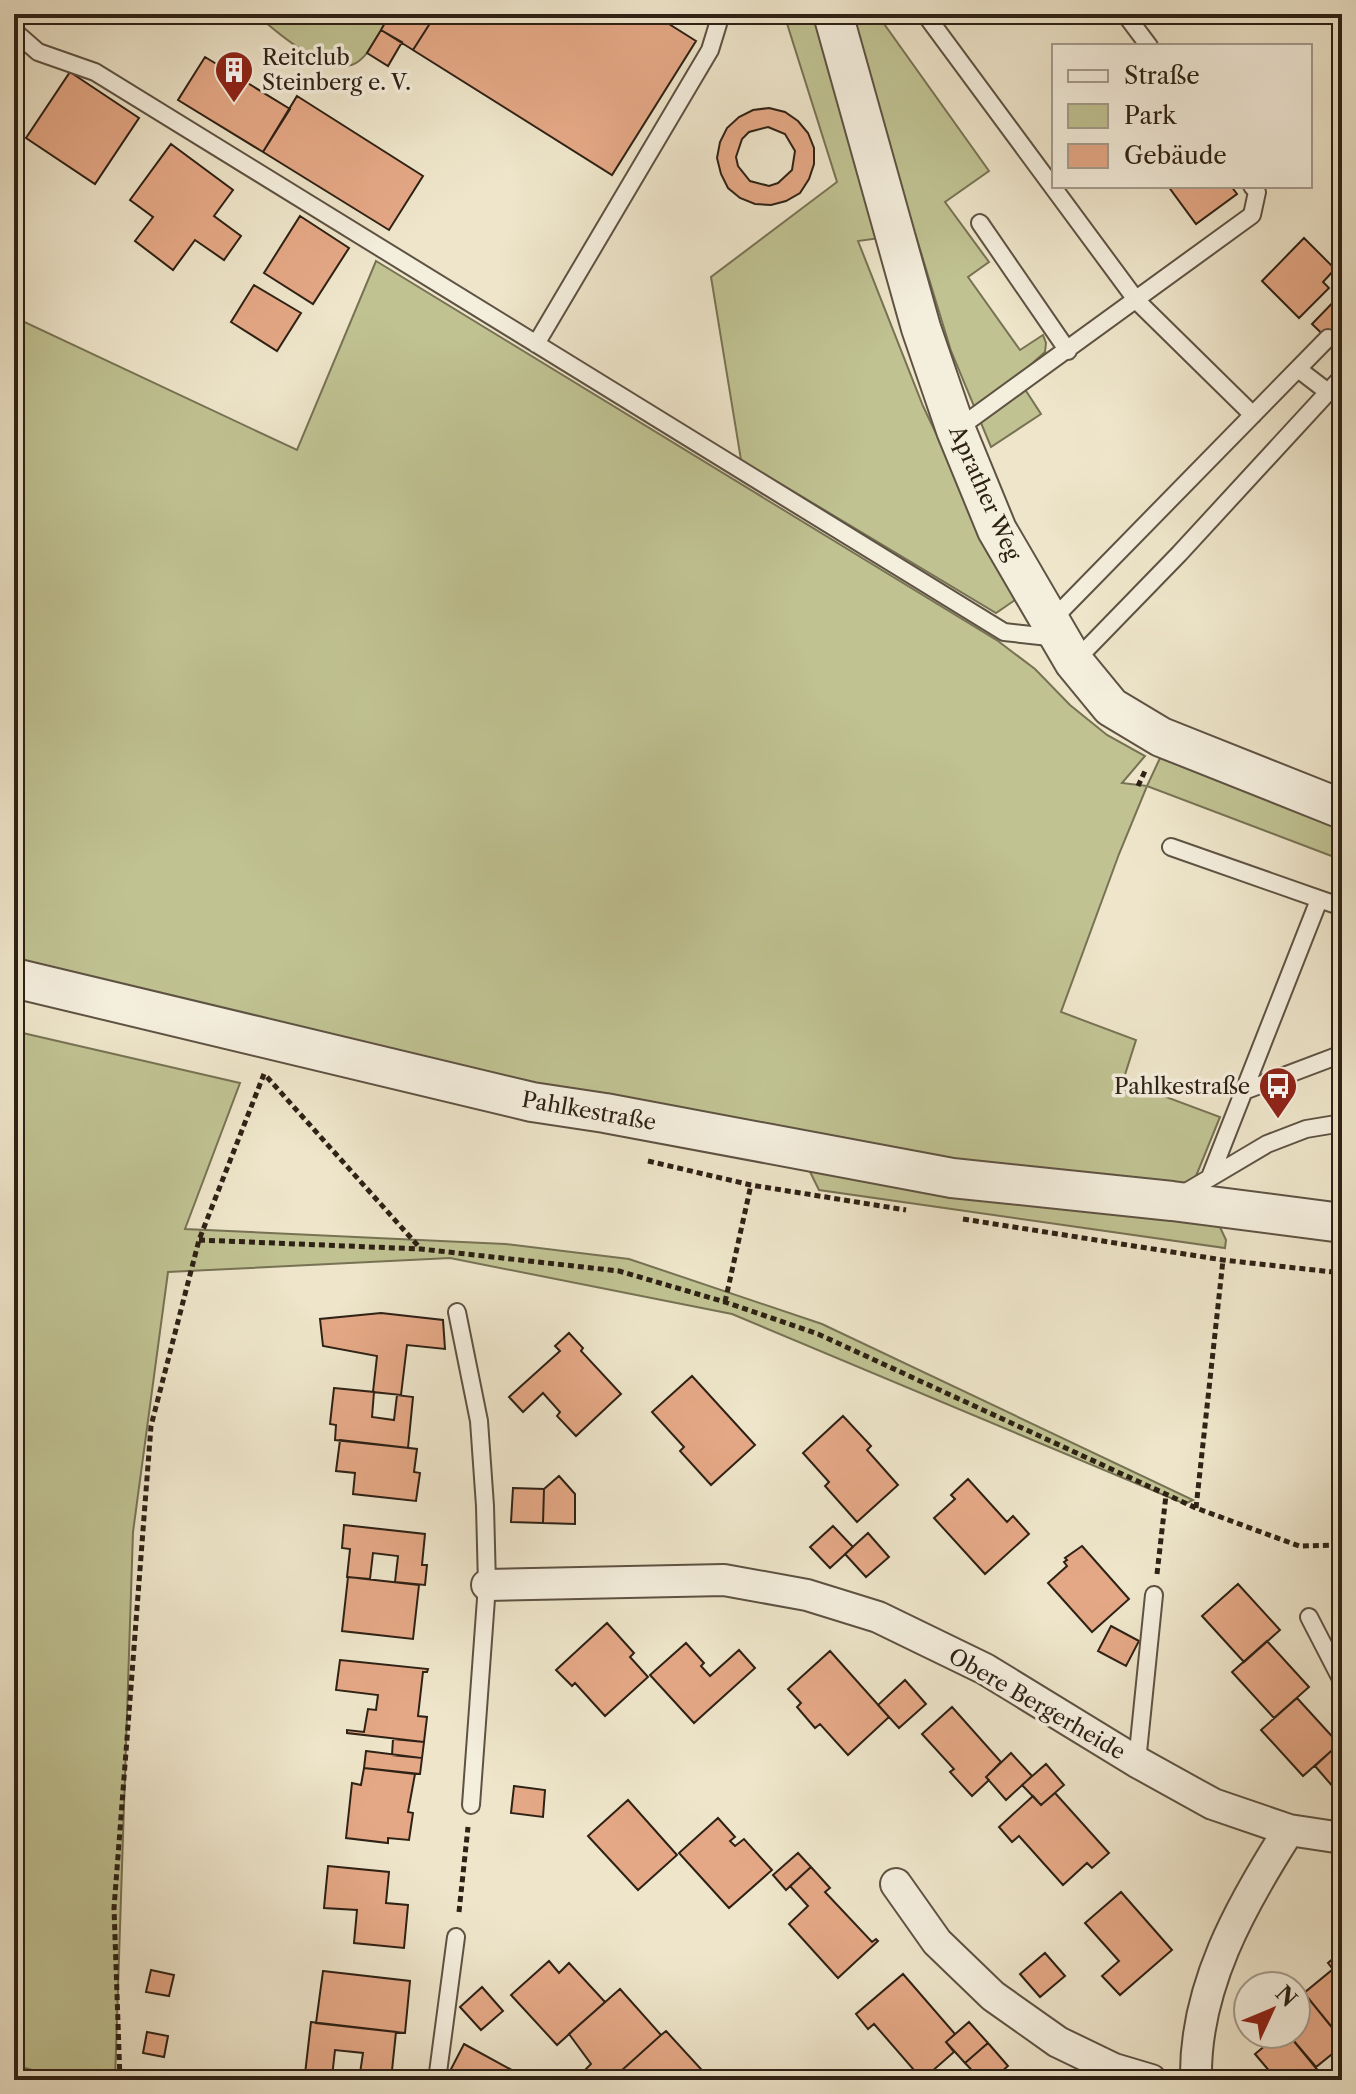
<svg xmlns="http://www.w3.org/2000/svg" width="1356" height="2094" viewBox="0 0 1356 2094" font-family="'Libre Caslon Text',serif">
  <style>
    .green { fill: #c0c292; stroke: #777254; stroke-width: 2 }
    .building { fill: #e5a886; stroke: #2e2115; stroke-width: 2; fill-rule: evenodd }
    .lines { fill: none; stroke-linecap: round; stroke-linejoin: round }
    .service-casing { stroke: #5e5242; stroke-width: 20 }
    .minor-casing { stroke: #5e5242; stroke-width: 34 }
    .tertiary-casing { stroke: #5e5242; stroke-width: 42 }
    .path { stroke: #2e2115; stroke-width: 5; stroke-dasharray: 6 4; stroke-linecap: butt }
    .service { stroke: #f4eedd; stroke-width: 16 }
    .minor { stroke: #f4eedd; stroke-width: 30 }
    .tertiary { stroke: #f4eedd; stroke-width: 38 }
    .labels { text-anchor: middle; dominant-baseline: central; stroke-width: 7; stroke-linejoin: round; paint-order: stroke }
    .poi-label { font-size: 22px; fill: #2e2115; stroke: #f4eedd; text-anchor: start }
    .street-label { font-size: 22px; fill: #2e2115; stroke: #f4eedd }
  </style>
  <rect width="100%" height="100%" fill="#eee5ca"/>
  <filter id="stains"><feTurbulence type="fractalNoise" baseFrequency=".0025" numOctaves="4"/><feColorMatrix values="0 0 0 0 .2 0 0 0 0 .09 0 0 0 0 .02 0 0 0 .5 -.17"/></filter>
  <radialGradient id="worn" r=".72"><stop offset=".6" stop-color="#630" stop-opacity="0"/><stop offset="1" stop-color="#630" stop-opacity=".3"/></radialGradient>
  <path class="green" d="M256 14H390C381 29 373 50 359 61 333 82 275 31 256 14Z
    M784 14H877L989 171 945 202 989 262 968 277 1020 350 1043 335 1046 343 1045 352 1017 377 1041 414 991 447 951 351 915 233 858 241 923 406 1015 600 996 613 741 460 711 277 837 182Z
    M376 261 998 641 1035 669 1070 705 1107 735 1145 756 1122 783 1147 786 1160 758 1342 829V860L1147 786 1119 854 1061 1012 1136 1040 1123 1081 1220 1117 1196 1176 1226 1240 1225 1248 819 1190 789 1129 560 1095 14 960V317L297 450Z
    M14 1031 240 1083 185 1229 505 1244 629 1259 822 1324 1193 1500 1185 1504 732 1314 450 1258 168 1272 133 1532 115 2080H69L14 2065Z"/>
  <path class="building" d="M390 14H436L413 50 381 30Z
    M436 14H653L696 41 612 175 413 50Z
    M381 30 402 42 388 66 367 53Z
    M205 57 290 109 263 152 178 100Z
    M70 72 139 118 95 184 26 138Z
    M297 96 423 176 389 230 263 152Z
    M769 108 785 112 798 121 808 133 814 148V164L809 179 800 193 786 201 771 205 755 204 740 198 728 188 721 174 717 158 720 142 727 128 739 117 753 110ZM768 127 785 134 795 151 792 170 778 183 769 186 750 181 738 166 736 157 742 139 749 132Z
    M171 144 233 190 214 216 241 236 224 260 195 240 173 270 135 241 153 217 130 200Z
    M1168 186H1231L1237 194 1196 224Z
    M300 216 349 248 313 304 264 273Z
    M1304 238 1335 269 1323 282 1329 288 1299 318 1262 281Z
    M254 285 301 313 277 351 231 322Z
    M1342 293V353L1312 324Z
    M381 1313 443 1320 445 1349 407 1345 401 1395 373 1392 377 1356 323 1346 320 1319Z
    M569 1333 583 1348 581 1351 621 1394 576 1436 557 1416 560 1412 543 1393 523 1412 509 1397 560 1351 555 1346Z
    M692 1376 755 1445 711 1485 680 1451 684 1447 652 1412Z
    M334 1388 374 1392 372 1417 394 1420 397 1395 413 1397 408 1448 335 1440 336 1425 330 1424Z
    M843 1416 871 1446 867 1450 898 1485 857 1522 825 1486 829 1482 803 1453Z
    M340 1440 417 1449 414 1472 420 1473 416 1501 353 1494 355 1473 336 1471Z
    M559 1476 575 1494V1524L543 1523 544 1489Z
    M968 1479 1007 1522 1013 1516 1029 1534 985 1574 934 1518 955 1499 951 1495Z
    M513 1488 544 1489 543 1523 511 1522Z
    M344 1525 425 1534 422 1565H427L425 1585 395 1582 398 1556 373 1553 370 1579 347 1577 350 1549 342 1548Z
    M833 1526 853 1547 830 1568 810 1547Z
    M868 1533 889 1557 866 1577 845 1554Z
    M1082 1546 1129 1599 1092 1632 1048 1583 1067 1566 1064 1562 1067 1560 1065 1558Z
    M348 1577 419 1585 413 1639 342 1631Z
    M1238 1584 1280 1630 1244 1662 1202 1616Z
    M607 1623 634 1653 630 1657 648 1677 605 1716 575 1683 572 1686 556 1670Z
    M1111 1626 1139 1641 1126 1666 1098 1651Z
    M1267 1641 1309 1687 1274 1718 1232 1672Z
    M686 1643 704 1663 701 1666 710 1676 739 1650 755 1668 694 1723 650 1675Z
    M830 1651 889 1717 848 1755 820 1724 815 1728 797 1707 801 1703 788 1689Z
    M340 1660 428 1669 427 1672H423L418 1716 427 1717 424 1742 347 1733V1730L364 1732 368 1709 376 1710 378 1695 336 1690Z
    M905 1680 926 1704 899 1728 878 1705Z
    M1297 1698 1339 1744 1303 1776 1261 1730Z
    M952 1707 1001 1762 986 1777 989 1780 972 1796 950 1772 954 1769 922 1734Z
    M393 1739 424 1742 422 1758 392 1755Z
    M1342 1741V1780L1334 1788 1315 1766Z
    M366 1751 422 1758 420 1774 364 1768Z
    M1011 1753 1032 1776 1006 1800 986 1777Z
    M1046 1764 1064 1785 1041 1805 1022 1785Z
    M364 1768 415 1774 408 1812 413 1813 409 1840 388 1838V1843L346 1838 352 1783 361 1785Z
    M514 1786 545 1790 543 1817 511 1813Z
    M1055 1793 1109 1853 1092 1868 1087 1863 1063 1885 1019 1836 1012 1842 999 1827 1033 1796 1041 1805Z
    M628 1800 677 1855 638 1890 588 1836Z
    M718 1818 735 1837 730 1841 735 1846 744 1839 772 1870 729 1908 679 1853Z
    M798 1853 811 1867 786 1890 773 1875Z
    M328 1866 389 1872 386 1903 408 1905 404 1948 354 1943 357 1910 324 1908Z
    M811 1867 830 1888 825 1892 872 1942 876 1939 878 1941 838 1978 789 1924 808 1906 790 1886Z
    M1121 1892 1172 1950 1120 1995 1102 1976 1119 1961 1085 1923Z
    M1342 1951V1981L1328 1963Z
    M1045 1953 1065 1976 1040 1997 1020 1974Z
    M549 1961 559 1973 569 1963 605 2002 557 2045 511 1995Z
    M151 1970 174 1975 169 1996 146 1992Z
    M1332 1970 1342 1981 1340 2037 1304 1993Z
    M323 1971 410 1981 405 2033 316 2023Z
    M903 1974 955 2034 946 2042 954 2052 922 2080H918L921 2078 874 2024 868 2029 856 2014Z
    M482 1987 503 2011 481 2030 460 2007Z
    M620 1989 661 2035 611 2080H575L591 2064 569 2034Z
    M1309 1999 1342 2040V2046L1316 2067 1288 2034H1296V2010Z
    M311 2022 396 2032 391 2080H359L363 2053 335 2050 332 2077 305 2074Z
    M969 2022 988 2043 965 2063 946 2042Z
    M666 2031 711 2080H611L661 2035Z
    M147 2032 168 2036 164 2057 143 2053Z
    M1279 2034H1288L1320 2073 1312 2080H1277L1255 2054Z
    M988 2043 1008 2066 992 2080H981L965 2063Z
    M464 2044 530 2080H466L450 2071Z
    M313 2075 336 2078V2080H312Z"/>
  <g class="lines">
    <g class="service-casing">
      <path id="service" d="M925 14 1137 301 1253 415
        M1125 14 1149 46
        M14 31 38 52 95 72 1004 632 1058 638
        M980 223 1068 351
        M536 344 710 50 718 24 714 14
        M1298 369 1328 392
        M956 430 1252 215 1257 192 1252 186
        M1051 621 1328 338
        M1075 661 1179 554 1342 377
        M1171 847 1342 907
        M1342 1073V1078
        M1244 1091 1342 1054
        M1210 1177 1319 900
        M1181 1195 1267 1144 1306 1129 1342 1123
        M457 1312 479 1421 485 1506 487 1585 471 1805
        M1309 1617 1342 1681
        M1137 1762 1154 1595
        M437 2080 456 1937"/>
    </g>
    <g class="minor-casing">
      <path id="minor" d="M487 1585 724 1580 807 1595 878 1617 985 1669 1137 1762 1213 1804 1289 1830 1342 1838
        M896 1884 937 1942 993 1996 1058 2042 1114 2069 1151 2080
        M1196 2080C1194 1988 1241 1905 1289 1830"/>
    </g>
    <g class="tertiary-casing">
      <path id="tertiary" d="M833 14 921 328 956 430 997 530 1074 662 1111 707 1161 737 1342 809
        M14 978 532 1102 605 1113 952 1178 1172 1201 1342 1223"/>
    </g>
    <path class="path" d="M1138 786 1146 769
      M267 1077 420 1248
      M648 1161 751 1185 906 1210
      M963 1219 1223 1260 1342 1273
      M199 1240 421 1249 619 1271 725 1302 818 1334 1196 1508 1299 1546 1342 1545
      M725 1302 751 1185
      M1196 1508 1223 1260
      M1157 1574 1166 1495
      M459 1912 468 1827
      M14 2077 26 2080
      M120 2080 114 1908 151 1426 199 1240 264 1074"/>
    <use href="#service" class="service"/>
    <use href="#minor" class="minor"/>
    <use href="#tertiary" class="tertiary"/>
  </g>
  <defs>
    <g id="building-pin" transform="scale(2)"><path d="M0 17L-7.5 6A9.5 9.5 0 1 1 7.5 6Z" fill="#8f2418" stroke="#f4eedd"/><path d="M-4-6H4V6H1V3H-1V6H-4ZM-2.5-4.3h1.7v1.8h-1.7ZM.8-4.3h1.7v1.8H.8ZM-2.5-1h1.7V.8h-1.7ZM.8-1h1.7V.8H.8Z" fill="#fff"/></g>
    <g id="bus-pin" transform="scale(2)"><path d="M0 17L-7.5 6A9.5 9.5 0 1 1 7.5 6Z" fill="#8f2418" stroke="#f4eedd"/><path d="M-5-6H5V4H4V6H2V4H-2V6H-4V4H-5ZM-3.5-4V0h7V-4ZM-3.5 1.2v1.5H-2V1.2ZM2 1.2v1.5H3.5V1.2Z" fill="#fff"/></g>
  </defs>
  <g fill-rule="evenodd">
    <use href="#building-pin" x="234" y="70"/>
    <use href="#bus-pin" x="1278" y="1086"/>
  </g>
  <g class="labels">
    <g class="poi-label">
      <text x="262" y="57">Reitclub<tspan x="262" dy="25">Steinberg e. V.</tspan></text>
      <text x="1250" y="1086" text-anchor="end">Pahlkestraße</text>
    </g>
    <g class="street-label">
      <text transform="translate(985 493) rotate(66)">Aprather Weg</text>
      <text transform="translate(589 1111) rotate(10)">Pahlkestraße</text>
      <text transform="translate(1037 1704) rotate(30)">Obere Bergerheide</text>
    </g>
  </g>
  <rect width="1356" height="2094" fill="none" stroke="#eee5ca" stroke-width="48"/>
  <rect x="16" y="16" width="1324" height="2062" fill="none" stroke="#2e2115" stroke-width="4"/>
  <rect x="24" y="24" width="1308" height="2046" fill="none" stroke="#2e2115" stroke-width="2"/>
  <rect x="1052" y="44" width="260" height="144" fill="#f4eedd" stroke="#a59c8d" stroke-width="2"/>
  <rect x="1068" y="70" width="40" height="12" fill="#f4eedd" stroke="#a59c8d" stroke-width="2"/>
  <text x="1124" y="84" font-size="24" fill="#2e2115">Straße</text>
  <rect x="1068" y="104" width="40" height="24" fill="#c0c292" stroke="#a59c8d" stroke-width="2"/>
  <text x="1124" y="124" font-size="24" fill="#2e2115">Park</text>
  <rect x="1068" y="144" width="40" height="24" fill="#e5a886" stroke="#a59c8d" stroke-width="2"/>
  <text x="1124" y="164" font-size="24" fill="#2e2115">Gebäude</text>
  <g transform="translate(1272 2010) rotate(46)"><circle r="38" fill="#f4eedd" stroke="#a59c8d" stroke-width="2"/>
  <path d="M0-6L14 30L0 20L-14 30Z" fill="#8f2418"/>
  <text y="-12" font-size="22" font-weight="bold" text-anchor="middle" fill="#2e2115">N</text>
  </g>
  <rect width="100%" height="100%" filter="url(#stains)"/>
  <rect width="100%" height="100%" fill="url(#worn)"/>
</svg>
